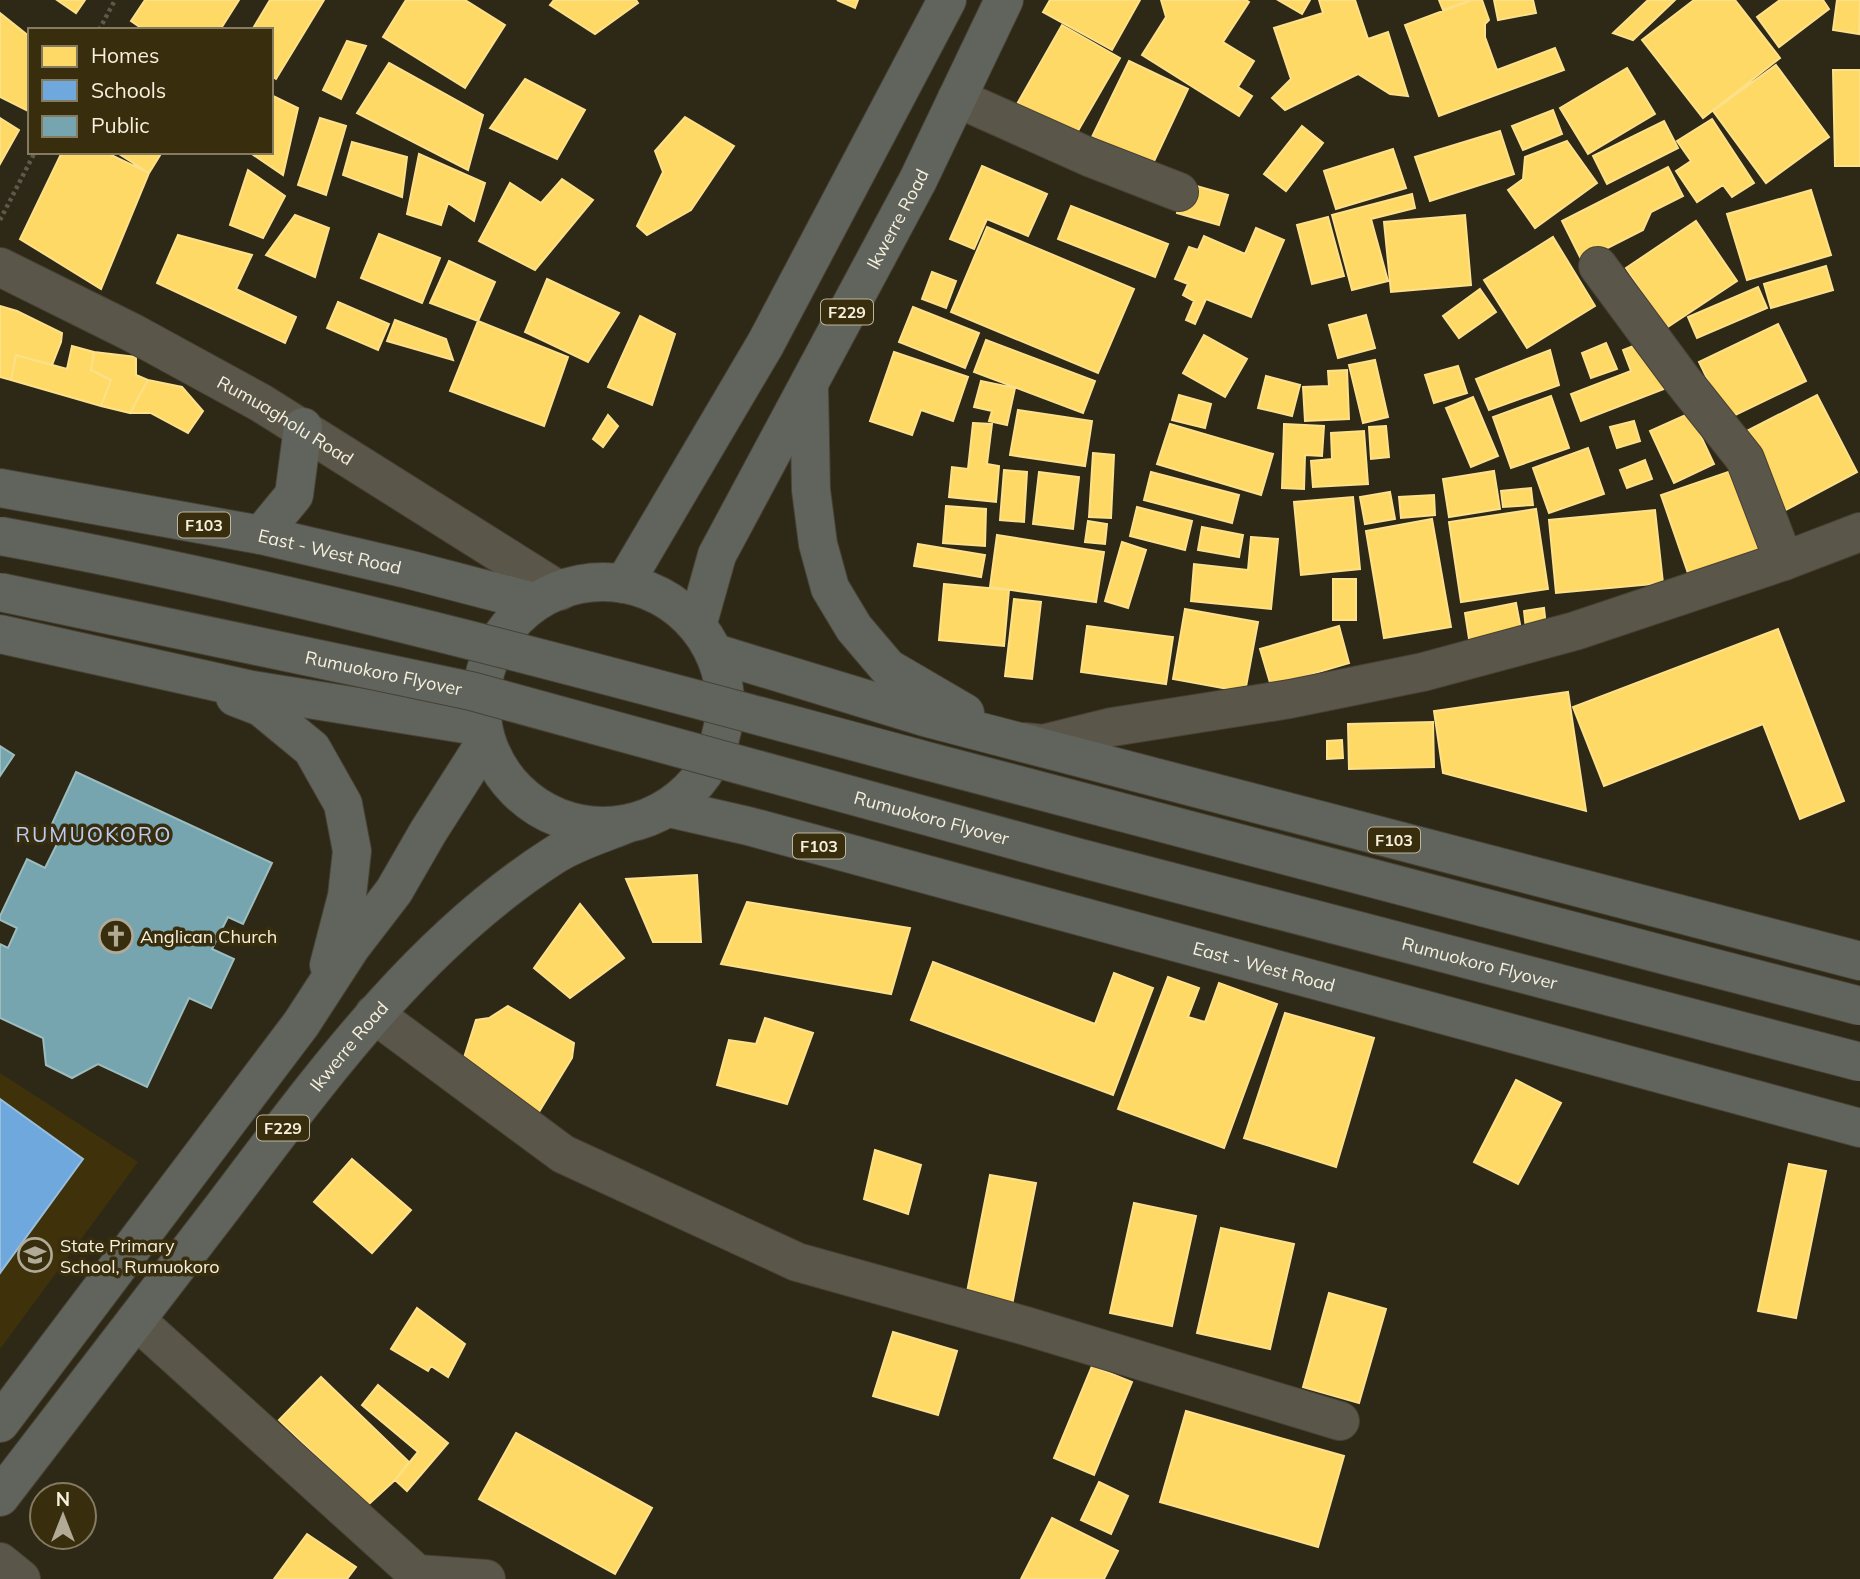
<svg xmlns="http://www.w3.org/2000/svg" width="1860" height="1579" viewBox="0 0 1860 1579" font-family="Mulish,sans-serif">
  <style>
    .built { fill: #3f320a }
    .homes { fill: #ffd966; stroke: #fce08a; stroke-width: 2 }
    .schools { fill: #6fa8dc; stroke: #98bedc; stroke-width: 2 }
    .public { fill: #76a5af; stroke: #9cbcbd; stroke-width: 2 }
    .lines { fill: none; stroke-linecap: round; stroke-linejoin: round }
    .minor-casing { stroke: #474134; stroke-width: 40 }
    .major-casing { stroke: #474134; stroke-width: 40 }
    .path { stroke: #5e594d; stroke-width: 4.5; stroke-dasharray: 3.5 3.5; stroke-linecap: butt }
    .minor { stroke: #5b564a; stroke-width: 38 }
    .major { stroke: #61645c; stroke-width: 38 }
    .major-bridge-casing { stroke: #474134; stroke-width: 40; stroke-linecap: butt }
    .major-bridge { stroke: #61645c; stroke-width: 38 }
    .labels { text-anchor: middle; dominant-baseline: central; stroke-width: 7; stroke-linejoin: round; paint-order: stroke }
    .shield { fill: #382d0c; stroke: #bdb69e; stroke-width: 2 }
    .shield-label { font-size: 16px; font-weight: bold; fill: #f6f0dd }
    .street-label { font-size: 18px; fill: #f6f0dd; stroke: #382d0c }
    .poi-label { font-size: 18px; fill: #f6f0dd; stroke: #382d0c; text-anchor: start }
    .quarter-label { font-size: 21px; letter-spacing: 2px; fill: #bdccf5; stroke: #382d0c }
  </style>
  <rect width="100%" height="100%" fill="#2e2816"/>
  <path class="built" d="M0 1073 138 1162 0 1349Z"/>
  <path class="homes" d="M57 0H85L76 13Z
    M145 0H239L220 30H144L131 21Z
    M270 0H324L276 79 271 76V30H252Z
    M406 0H465L505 25 465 88 383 37Z
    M554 0H636L638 3 595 34 550 5Z
    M837 0H858L855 8Z
    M1050 0H1140L1112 50 1043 12Z
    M1161 0H1246L1249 2 1223 42 1254 61 1238 87 1252 96 1239 116 1142 55 1166 17Z
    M1278 0H1310L1302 14Z
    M1319 0H1355L1368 39 1388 32 1408 96 1390 94 1358 74 1285 110 1272 98 1291 79 1274 28 1323 13Z
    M1439 0H1472L1443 10Z
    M1472 0H1482L1489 20 1485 24V37L1497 70 1555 48 1564 70 1439 116 1405 25Z
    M1494 0H1533L1536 13 1498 20Z
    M1648 0H1675L1633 40 1613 33Z
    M1694 0H1735L1780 58 1703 118 1642 40Z
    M1780 0H1823L1829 9 1779 47 1757 17Z
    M1837 0H1860L1859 34 1833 30Z
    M0 13 30 37V112L0 97Z
    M1062 25 1120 58 1071 143 1013 111Z
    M347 41 366 46 341 99 323 90Z
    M1129 61 1188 89 1149 172 1089 143Z
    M389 63 483 115 468 170 357 113Z
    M1776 65 1829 137 1766 183 1713 111Z
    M1627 68 1655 114 1588 154 1560 108Z
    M1833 70H1860V166H1835Z
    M525 79 585 110 557 159 490 128Z
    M271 95 298 108 283 175 249 152H271Z
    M1553 110 1562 134 1523 150 1512 126Z
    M685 117 734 146 691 210 647 235 637 226 663 172 655 151Z
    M0 118 19 130 0 164Z
    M320 118 346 126 326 195 298 185Z
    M1712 119 1754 183 1732 197 1723 185 1697 202 1676 171 1691 161 1677 141Z
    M1664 121 1678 148 1607 184 1593 156Z
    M1302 126 1323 143 1286 191 1264 174Z
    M1500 131 1514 174 1430 201 1415 157Z
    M1567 141 1597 183 1535 228 1508 190 1523 179 1525 157Z
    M352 142 407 157 402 197 343 175Z
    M1393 149 1406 188 1336 209 1324 171Z
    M62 152H105L149 173 101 289 20 239Z
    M116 152H162L149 173Z
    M419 154 485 183 474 221 448 203 441 225 407 214Z
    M982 166 1047 194 1028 236 987 219 974 249 950 239Z
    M1668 167 1683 196 1651 212 1643 230 1582 261 1562 221Z
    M248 170 285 196 263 238 230 225Z
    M562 179 593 200 535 270 479 241 510 183 541 203Z
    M1186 183 1228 195 1219 225 1177 213Z
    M1811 190 1831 255 1747 280 1727 214Z
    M1412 194 1415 208 1371 219 1388 281 1352 290 1332 215Z
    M1071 206 1168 244 1155 277 1058 239Z
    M295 215 329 228 315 277 266 255Z
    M1465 215 1471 285 1391 292 1384 222Z
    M1328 217 1344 276 1312 284 1297 225Z
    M1696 221 1737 281 1666 328 1626 268Z
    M987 227 1134 289 1098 373 951 312Z
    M1256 228 1284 240 1251 317 1206 299 1195 324 1186 320 1194 301 1183 295 1188 284 1175 279 1189 247 1198 250 1204 236 1245 254Z
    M379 234 440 258 422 303 361 278Z
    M178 235 252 255 236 289 296 317 285 343 157 283Z
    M1553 237 1595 306 1527 348 1484 280Z
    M449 261 495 282 478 321 430 303Z
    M1826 266 1833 290 1771 308 1764 284Z
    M932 272 956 281 946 308 922 299Z
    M547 279 619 313 588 362 525 332Z
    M1758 287 1767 308 1697 338 1688 317Z
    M1480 289 1496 312 1459 338 1443 316Z
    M338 302 389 324 378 350 327 328Z
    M0 306 17 311 62 333 61 342 52 365 16 355 11 380 0 377Z
    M913 307 979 333 965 368 899 342Z
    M1366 315 1375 348 1338 358 1329 325Z
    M640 316 675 334 652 405 608 387Z
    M395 320 446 339 453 360 387 341Z
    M478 321 568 357 544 426 450 391Z
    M1778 324 1806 381 1727 419 1699 362Z
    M1204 335 1247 359 1225 397 1183 373Z
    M986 340 1095 381 1083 413 974 372Z
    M1646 341 1664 389 1581 421 1571 394 1631 371 1623 350Z
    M1606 343 1617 369 1591 378 1582 353Z
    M72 346 94 352 91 370 111 380 101 406 11 380 16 355 67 369Z
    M1550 350 1559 385 1489 410 1476 379Z
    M94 352 136 357V375L148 380 130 413 101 406 111 380 91 370Z
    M894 352 968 377 953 421 921 410 912 435 870 421Z
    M1375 360 1388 417 1363 423 1349 365Z
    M1458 366 1467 393 1434 403 1425 375Z
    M1347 370 1349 419 1305 421 1303 387 1329 386 1328 371Z
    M1266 376 1300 385 1292 416 1258 408Z
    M148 380 182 387 203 411 188 433 151 413H130Z
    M981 381 1015 388 1007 425 989 421 992 411 974 407Z
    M1179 395 1211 404 1205 428 1172 420Z
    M1817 395 1857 472 1782 512 1741 434Z
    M1551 396 1569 448 1511 468 1493 417Z
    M1473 397 1498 456 1471 467 1446 408Z
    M1018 410 1092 421 1085 466 1010 455Z
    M1690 413 1714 464 1674 483 1650 431Z
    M608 415 618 426 603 447 593 439Z
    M1634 421 1640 441 1617 448 1610 427Z
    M973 423 992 424 987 464 999 466 996 502 949 497 952 467 968 469Z
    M1170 424 1273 454 1261 495 1157 464Z
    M1284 424 1324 426 1322 456 1305 455 1304 489 1282 488Z
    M1386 426 1389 457 1371 459 1369 427Z
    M1364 431 1368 484 1313 487 1311 461 1332 459 1331 433Z
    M1588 448 1604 494 1549 513 1533 468Z
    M1093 453 1114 455 1111 518 1089 517Z
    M1645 460 1652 479 1627 488 1620 470Z
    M1004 470 1027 472 1024 522 1000 520Z
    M1734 470 1763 553 1690 579 1661 495Z
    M1494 471 1500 509 1449 517 1443 479Z
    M1039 472 1079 477 1073 529 1033 524Z
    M1151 472 1239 495 1232 523 1144 500Z
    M1531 488 1533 505 1503 507 1501 491Z
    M1390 492 1395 519 1365 524 1360 497Z
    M1434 495 1435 515 1401 518 1399 497Z
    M1353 497 1360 569 1301 575 1294 502Z
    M946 506 986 509 985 546 943 543Z
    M1137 507 1192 521 1185 550 1130 536Z
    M1536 509 1548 589 1461 602 1449 522Z
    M1655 510 1663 583 1556 593 1549 520Z
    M1432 519 1451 627 1384 638 1366 531Z
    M1088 521 1107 524 1105 544 1085 542Z
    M1202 527 1243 535 1239 557 1198 550Z
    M997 535 1104 552 1096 602 990 587Z
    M1251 537 1278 539 1271 609 1191 601 1194 564 1248 570Z
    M1122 542 1146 550 1128 608 1105 601Z
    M918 544 985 555 981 577 914 566Z
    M1333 579H1356V620H1333Z
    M944 584 1009 590 1004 646 939 640Z
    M1014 599 1041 602 1032 679 1005 676Z
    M1516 603 1522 635 1470 645 1465 613Z
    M1544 608 1546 626 1526 629 1524 611Z
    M1185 609 1258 622 1245 692 1173 679Z
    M1087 626 1173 637 1166 684 1081 672Z
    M1339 626 1349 663 1271 686 1260 649Z
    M1778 629 1844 801 1800 819 1763 724 1604 786 1573 707Z
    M1568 692 1586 811 1443 773 1434 711Z
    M1433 722 1434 767 1349 769 1348 724Z
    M1342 740 1343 758 1327 759V741Z
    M697 875 701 942H653L626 879Z
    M747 902 910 928 891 994 721 964Z
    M580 904 624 958 570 998 534 968Z
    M933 962 1095 1024 1114 973 1153 988 1113 1095 911 1020Z
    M1168 977 1199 988 1188 1017 1205 1022 1219 983 1277 1004 1224 1148 1118 1109Z
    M508 1006 574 1043 572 1058 537 1115 461 1067 476 1020 489 1018Z
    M1285 1013 1374 1038 1336 1167 1244 1138Z
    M765 1018 813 1033 787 1104 717 1085 729 1040 756 1044Z
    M1516 1080 1561 1103 1518 1184 1474 1162Z
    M875 1150 921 1165 908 1214 864 1199Z
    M352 1159 411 1210 372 1253 314 1202Z
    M1789 1164 1826 1171 1796 1318 1758 1311Z
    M990 1175 1036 1183 1012 1305 966 1297Z
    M1134 1203 1196 1216 1172 1326 1110 1313Z
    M1221 1228 1294 1244 1270 1349 1197 1333Z
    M1329 1293 1386 1309 1359 1403 1303 1387Z
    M417 1308 465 1344 448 1377 431 1366 428 1371 391 1349Z
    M893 1332 957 1351 938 1415 873 1396Z
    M1092 1366 1132 1382 1094 1475 1054 1458Z
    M321 1377 409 1462 395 1480 368 1505 279 1420Z
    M378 1385 448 1443 407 1491 395 1480 418 1452 362 1405Z
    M1186 1411 1344 1456 1318 1547 1160 1502Z
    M516 1433 652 1508 615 1574 479 1499Z
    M1099 1482 1128 1496 1111 1534 1081 1520Z
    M1052 1518 1118 1551 1104 1579H1021Z
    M307 1534 356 1567 347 1579H274Z"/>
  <path class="schools" d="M0 1099 83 1159 0 1273Z"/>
  <path class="public" d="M0 746 14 755 0 776Z
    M76 772 272 863 243 924 228 917 212 949 234 959 211 1008 189 998 147 1087 98 1064 72 1078 46 1065 43 1038 0 1018V944L8 948 17 928 0 920V916L27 859 45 868 57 844 45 839Z"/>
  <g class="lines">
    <g class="minor-casing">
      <g id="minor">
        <path d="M957 98 1089 157 1179 192"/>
        <path d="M1598 266 1683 381 1745 459 1784 561"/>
        <path id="s1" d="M0 267 133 333 261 403 560 591"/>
        <path d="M1024 742 1043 744 1112 727 1290 699 1423 672 1575 631 1784 561 1860 532"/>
        <path d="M374 1014 563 1154 797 1262 1026 1326 1340 1421"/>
        <path d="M136 1320 417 1574 486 1579"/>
        <path d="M0 1562 21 1579"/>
      </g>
    </g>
    <g class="major-casing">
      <g id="major">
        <path d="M809 387 811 490 818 544 830 588 854 628 888 668 965 713"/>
        <path id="s2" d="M0 488 261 535 407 569 534 602"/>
        <path d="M261 535 294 495 303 427"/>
        <circle cx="603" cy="704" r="122"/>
        <path d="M624 584 766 343 947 0"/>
        <path id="s3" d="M697 626 717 555 918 180 1004 0"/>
        <path d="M0 634 252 690 483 727"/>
        <path d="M718 654 928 718 1012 740 1860 961"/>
        <path d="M235 697 261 707 312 749 343 804 352 851 347 896 329 965"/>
        <path id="s4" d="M669 808 748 826 1860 1128"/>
        <path d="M0 1423 301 1024 351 947 394 891 428 832 486 741"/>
        <path id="s5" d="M0 1497C74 1401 148 1304 222 1208 319 1080 416 944 553 856 574 842 602 834 626 824"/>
      </g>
    </g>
    <path class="path" d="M99 30 115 0
      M0 220 35 152"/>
    <use href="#minor" class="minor"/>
    <use href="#major" class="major"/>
    <g class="major-bridge-casing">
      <g id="major-bridge">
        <path d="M0 536C313 593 620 679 927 761 1238 845 1549 925 1860 1006"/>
        <path id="s6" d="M0 592 471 691 1076 857 1860 1062"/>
      </g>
    </g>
    <use href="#major-bridge" class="major-bridge"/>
  </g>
  <defs>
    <g id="church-ring" transform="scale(1.75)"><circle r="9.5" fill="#382d0c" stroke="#b0aa97" stroke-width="1.5"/><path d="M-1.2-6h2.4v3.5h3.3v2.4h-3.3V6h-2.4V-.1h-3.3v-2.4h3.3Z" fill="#b0aa97"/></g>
    <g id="school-ring" transform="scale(1.75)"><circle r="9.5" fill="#382d0c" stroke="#b0aa97" stroke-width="1.5"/><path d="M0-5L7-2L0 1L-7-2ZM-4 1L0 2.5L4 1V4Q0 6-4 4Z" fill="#b0aa97"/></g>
  </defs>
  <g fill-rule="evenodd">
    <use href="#church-ring" x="116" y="936"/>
    <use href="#school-ring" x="35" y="1255"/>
  </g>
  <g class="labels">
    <g class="shield">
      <rect x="821" y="299.5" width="52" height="25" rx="5"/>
      <rect x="178" y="512.5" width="52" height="25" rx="5"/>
      <rect x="1368" y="827.5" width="52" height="25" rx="5"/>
      <rect x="793" y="833.5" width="52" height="25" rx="5"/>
      <rect x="257" y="1115.5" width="52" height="25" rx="5"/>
    </g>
    <g class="shield-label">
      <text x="847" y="312">F229</text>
      <text x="204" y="525">F103</text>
      <text x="1394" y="840">F103</text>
      <text x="819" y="846">F103</text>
      <text x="283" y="1128">F229</text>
    </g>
    <g class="street-label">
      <text stroke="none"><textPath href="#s3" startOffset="455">Ikwerre Road</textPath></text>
      <text stroke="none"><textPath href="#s1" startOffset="324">Rumuagholu Road</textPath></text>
      <text stroke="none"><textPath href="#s2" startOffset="336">East - West Road</textPath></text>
      <text stroke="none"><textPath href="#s6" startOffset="392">Rumuokoro Flyover</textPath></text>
      <text stroke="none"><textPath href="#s6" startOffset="959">Rumuokoro Flyover</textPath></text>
      <text stroke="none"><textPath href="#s6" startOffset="1526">Rumuokoro Flyover</textPath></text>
      <text stroke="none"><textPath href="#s4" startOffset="616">East - West Road</textPath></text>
      <text stroke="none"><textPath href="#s5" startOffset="570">Ikwerre Road</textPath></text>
    </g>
    <g class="poi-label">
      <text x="140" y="936">Anglican Church</text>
      <text x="60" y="1245">State Primary<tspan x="60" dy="21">School, Rumuokoro</tspan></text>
    </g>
    <g class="quarter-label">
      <text x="94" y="834">RUMUOKORO</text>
    </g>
  </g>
  <rect x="28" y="28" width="245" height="126" fill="#382d0c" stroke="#847b60" stroke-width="2"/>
  <rect x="42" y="46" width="35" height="21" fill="#ffd966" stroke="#847b60" stroke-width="2"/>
  <text x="91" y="63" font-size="21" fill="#f6f0dd">Homes</text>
  <rect x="42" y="80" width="35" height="21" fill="#6fa8dc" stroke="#847b60" stroke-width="2"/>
  <text x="91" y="98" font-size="21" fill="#f6f0dd">Schools</text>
  <rect x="42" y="116" width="35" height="21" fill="#76a5af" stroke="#847b60" stroke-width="2"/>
  <text x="91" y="133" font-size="21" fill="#f6f0dd">Public</text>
  <g transform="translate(63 1516)"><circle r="33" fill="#382d0c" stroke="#847b60" stroke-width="2"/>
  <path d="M0-5L12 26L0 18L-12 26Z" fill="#b0aa97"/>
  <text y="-10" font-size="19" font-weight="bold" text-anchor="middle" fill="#f6f0dd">N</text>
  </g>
</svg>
